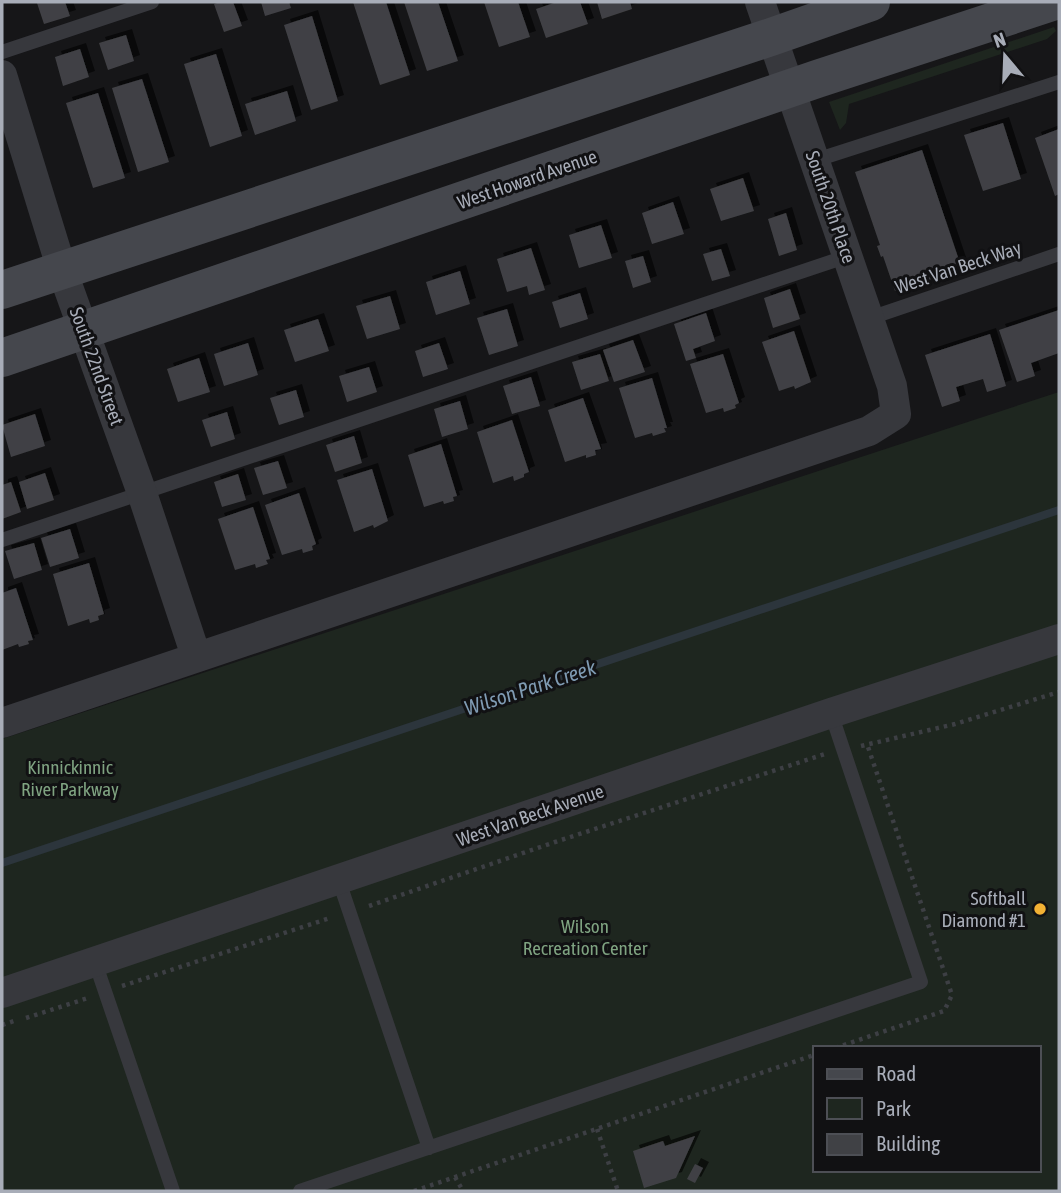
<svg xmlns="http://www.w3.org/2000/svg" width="1061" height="1193" viewBox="0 0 1061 1193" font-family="'Asap Condensed',sans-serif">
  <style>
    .green { fill: #1e261f; fill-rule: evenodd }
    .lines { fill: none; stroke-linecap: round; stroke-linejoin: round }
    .stream { stroke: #2c353c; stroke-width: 8 }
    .building { fill: #404145; filter: url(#shadow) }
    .path { stroke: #3d3f44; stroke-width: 4.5; stroke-dasharray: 3.5 5; stroke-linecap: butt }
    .lane { stroke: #37383d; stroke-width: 14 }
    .street { stroke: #37383d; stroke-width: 30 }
    .secondary { stroke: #45474d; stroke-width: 38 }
    .poi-dot { fill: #f2b134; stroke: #111113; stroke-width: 2.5 }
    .labels { text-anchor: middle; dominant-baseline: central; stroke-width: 6; stroke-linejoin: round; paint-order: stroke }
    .street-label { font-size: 19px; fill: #a8adb8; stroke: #111113 }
    .park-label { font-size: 19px; fill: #7fa381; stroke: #111113 }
    .poi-label { font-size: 19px; fill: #a8adb8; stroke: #111113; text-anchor: end }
    .water-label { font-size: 21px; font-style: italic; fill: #7f9bb3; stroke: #111113 }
  </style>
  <defs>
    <filter id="shadow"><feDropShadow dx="6" dy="-6" stdDeviation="0" flood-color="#0009"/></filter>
  </defs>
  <rect width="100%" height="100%" fill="#161618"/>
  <path class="green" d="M1054 27 1056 31 1047 39 849 104 846 123 840 130 829 102Z
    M1059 392V1191H2V739ZM814 1048H1038V1170H814Z"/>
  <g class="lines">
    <path class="stream" d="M2 863 1059 510"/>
  </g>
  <path class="building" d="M65 2 70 16 44 24 37 3Z
    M220 2H233L242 26 224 32 214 4Z
    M261 2H289L291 8 265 16Z
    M353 2H386L410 75 380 85Z
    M404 2H438L458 61 427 71Z
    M484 2H518L530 37 499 47Z
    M557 2H580L588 24 546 38 536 9Z
    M597 2H630L632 9 602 19Z
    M312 16 338 101 311 110 284 25Z
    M126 35 134 61 108 70 99 43Z
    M80 49 89 77 63 86 55 57Z
    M216 54 242 136 210 147 184 64Z
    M142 79 169 162 138 172 112 88Z
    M287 91 296 121 255 135 245 104Z
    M98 93 125 178 93 188 66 103Z
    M1003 123 1021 179 983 191 964 135Z
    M1059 129V194L1055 196 1035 138Z
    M922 150 962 269 895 291 883 256 881 257 877 246 880 245 855 172Z
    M743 178 754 211 721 221 710 189Z
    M673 202 684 234 652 244 642 213Z
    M786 213 797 250 779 256 768 219Z
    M601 225 612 258 579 268 569 235Z
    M531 248 545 290 529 295 527 286 507 292 497 259Z
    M721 249 730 276 712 281 703 254Z
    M643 256 651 282 633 288 625 261Z
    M460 271 470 304 436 315 426 282Z
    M790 289 800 319 773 328 764 298Z
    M580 293 588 319 560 328 552 302Z
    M390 296 400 329 367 339 356 306Z
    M507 309 518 346 489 355 477 318Z
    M1059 310V353L1031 363 1035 376 1017 382 999 330Z
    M706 313 715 341 693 349 696 358 686 361 674 324Z
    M318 319 329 351 295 362 284 330Z
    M794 331 811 382 795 389 794 386 779 391 762 342Z
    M990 334 1006 386 987 392 983 379 956 387 960 401 942 407 925 355Z
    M633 340 645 372 614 382 603 350Z
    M248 343 258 375 224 386 214 354Z
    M439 343 448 369 423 377 415 351Z
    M600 354 609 381 581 390 572 362Z
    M723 354 739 403 735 405 736 408 724 412 723 408 706 413 690 364Z
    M199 358 210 392 178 402 167 369Z
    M369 367 377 392 347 402 339 376Z
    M531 377 540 406 512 414 503 386Z
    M652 378 667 428H664L666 432 653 436 652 433 635 438 619 388Z
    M296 390 304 417 279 425 270 398Z
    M583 398 601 449 595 450 596 455 586 458V455L565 462 548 410Z
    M460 401 468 429 442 437 434 409Z
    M227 412 235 439 211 447 202 420Z
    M35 414 45 446 11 457 2 425Z
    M512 420 529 472 524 474V477L514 481 513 476 493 483 477 432Z
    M354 436 362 463 335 472 326 445Z
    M441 444 457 496 453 497 454 501 444 504 443 501 424 507 408 455Z
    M278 461 287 488 263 495 254 468Z
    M372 469 388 521 374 528 373 525 354 532 337 480Z
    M45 473 54 500 27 509 19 482Z
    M238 474 246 500 222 507 214 482Z
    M11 482 21 512 2 519V485Z
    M299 493 316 544 312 546 313 550 303 553 302 549 282 555 265 505Z
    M253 507 270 559 266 560 268 564 256 568 255 564 235 570 218 519Z
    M70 529 79 558 50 567 41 538Z
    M34 543 42 570 14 579 5 551Z
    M89 563 104 614 98 616 99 620 90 623 89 619 68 626 53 574Z
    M16 588 33 640 28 641 29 644 19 647 18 644 2 650V593Z
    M695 1136 676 1178 644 1188 633 1151 663 1141 665 1146Z
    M695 1164 703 1168 695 1183 687 1179Z"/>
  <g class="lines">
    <path class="path" d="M861 746 955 724 1059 692
      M369 906 555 842 825 754
      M122 986 330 918
      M26 1018 88 998
      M2 1025 14 1021
      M835 1048 944 1011 952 995 867 744
      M597 1129 618 1191
      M455 1177 463 1191
      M414 1191 814 1055"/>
    <path class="lane" d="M2 52 152 2
      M816 160 1059 82
      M870 318 1059 254
      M2 540 848 256
      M339 881 429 1148
      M95 962 173 1191
      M300 1191 921 982 831 713"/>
    <path class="street" d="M2 75 62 270 142 493 196 656
      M2 723 869 431 896 414 892 386 760 2
      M2 993 831 713 1059 639"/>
    <path class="secondary" d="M2 290 771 37 871 2
      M2 358 817 79 1052 2"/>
  </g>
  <circle class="poi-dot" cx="1040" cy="909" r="7"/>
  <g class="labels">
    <g class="street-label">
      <text transform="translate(527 179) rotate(-19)">West Howard Avenue</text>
      <text transform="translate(831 207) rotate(71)">South 20th Place</text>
      <text transform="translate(958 267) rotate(-18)">West Van Beck Way</text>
      <text transform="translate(97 366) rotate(70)">South 22nd Street</text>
      <text transform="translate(530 815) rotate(-19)">West Van Beck Avenue</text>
    </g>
    <g class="park-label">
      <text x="70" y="767">Kinnickinnic<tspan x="70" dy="22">River Parkway</tspan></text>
      <text x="585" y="926">Wilson<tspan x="585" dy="22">Recreation Center</tspan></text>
    </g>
    <g class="poi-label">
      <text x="1026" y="898">Softball<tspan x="1026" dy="22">Diamond #1</tspan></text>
    </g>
    <g class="water-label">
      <text transform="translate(530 687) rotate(-18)">Wilson Park Creek</text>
    </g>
  </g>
  <rect width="1061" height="1193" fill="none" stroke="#a8adb8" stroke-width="7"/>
  <rect x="813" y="1046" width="228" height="126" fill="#111113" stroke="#4d4f55" stroke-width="2"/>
  <rect x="827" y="1069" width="35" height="10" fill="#45474d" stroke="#4d4f55" stroke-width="2"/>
  <text x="876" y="1081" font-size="21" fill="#a8adb8">Road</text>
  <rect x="827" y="1098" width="35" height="21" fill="#1e261f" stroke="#4d4f55" stroke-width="2"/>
  <text x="876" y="1116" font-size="21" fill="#a8adb8">Park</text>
  <rect x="827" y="1134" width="35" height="21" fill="#404145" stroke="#4d4f55" stroke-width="2"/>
  <text x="876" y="1151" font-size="21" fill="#a8adb8">Building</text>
  <g transform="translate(1005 56) rotate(341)" stroke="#111113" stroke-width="5" paint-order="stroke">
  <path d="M0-5L12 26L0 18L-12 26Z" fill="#a8adb8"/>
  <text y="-10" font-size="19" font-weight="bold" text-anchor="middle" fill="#a8adb8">N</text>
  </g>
</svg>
